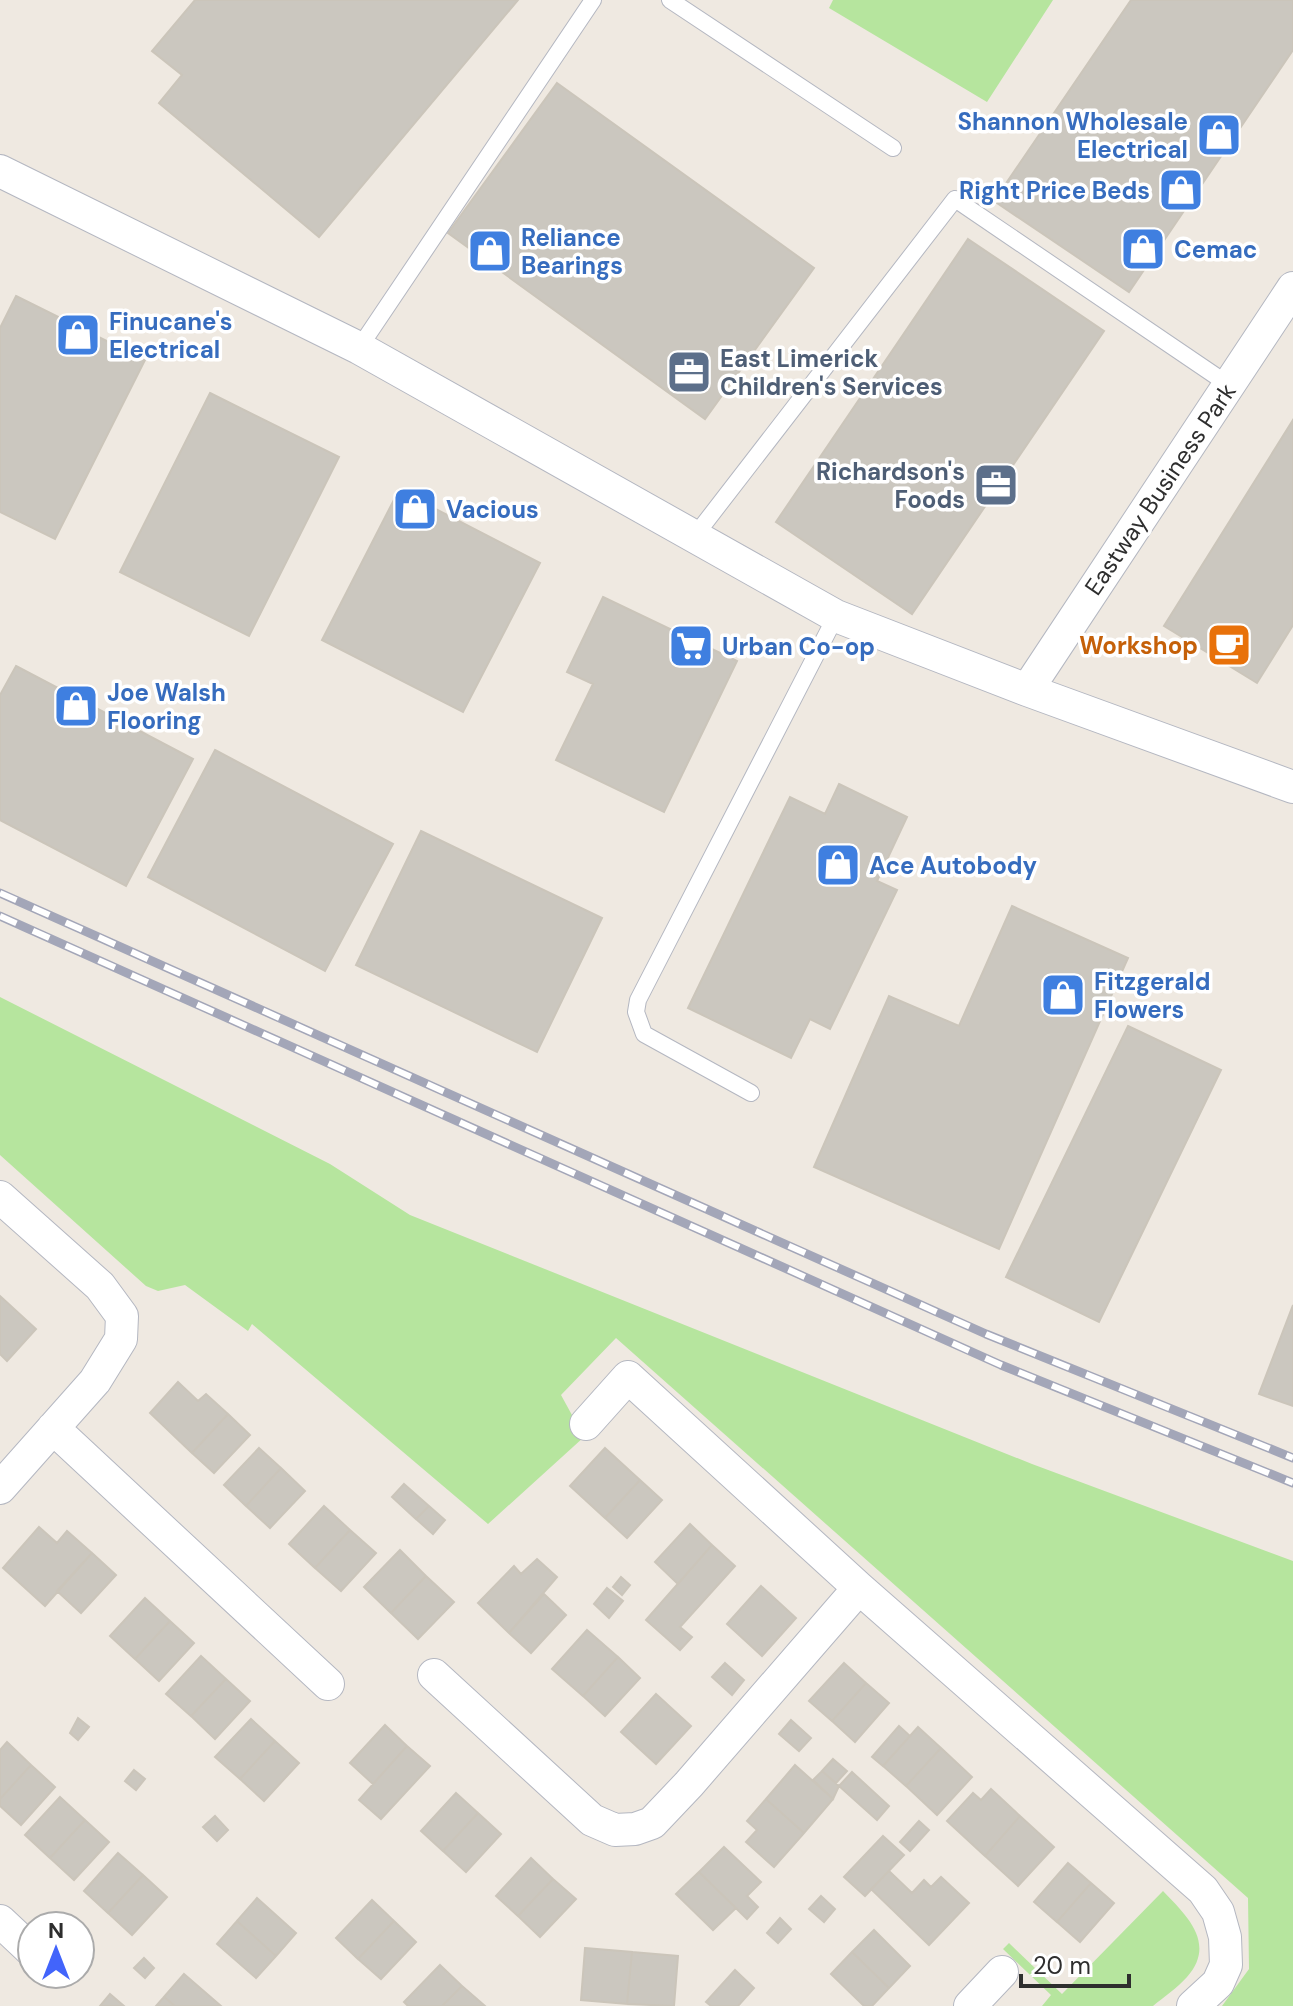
<svg xmlns="http://www.w3.org/2000/svg" width="1293" height="2006" viewBox="0 0 1293 2006" font-family="'DM Sans',sans-serif">
  <style>
    .green { fill: #b6e59e }
    .building { fill: #cbc7bf; stroke: #cbc5ba; stroke-width: 2 }
    .lines { fill: none; stroke-linecap: round; stroke-linejoin: round }
    .service-casing { stroke: #b4b7c1; stroke-width: 18 }
    .minor-casing { stroke: #b4b7c1; stroke-width: 34 }
    .service { stroke: #fff; stroke-width: 16 }
    .minor { stroke: #fff; stroke-width: 32 }
    .rail-casing { stroke: #a3a6b8; stroke-width: 9 }
    .rail { stroke: #fff; stroke-width: 6; stroke-dasharray: 18; stroke-linecap: butt }
    .labels { text-anchor: middle; dominant-baseline: central; stroke-width: 7; stroke-linejoin: round; paint-order: stroke }
    .shop-label { font-size: 24px; font-weight: bold; fill: #366cbe; stroke: #fff; text-anchor: start }
    .service-label { font-size: 24px; font-weight: bold; fill: #4e5e75; stroke: #fff; text-anchor: start }
    .street-label { font-size: 24px; fill: #2e2e2e; stroke: #fff }
    .food-label { font-size: 24px; font-weight: bold; fill: #c56008; stroke: #fff; text-anchor: end }
  </style>
  <rect width="100%" height="100%" fill="#efe9e1"/>
  <path class="green" d="M833 0H1053L987 102 829 8Z
    M0 997 330 1164 410 1215 1032 1464 1293 1561V2006H1222L1249 1969 1248 1898 616 1338 561 1395 584 1437 488 1524 252 1324 248 1331 185 1285 158 1291 146 1286 0 1155Z
    M1163 1891C1186 1915 1217 1943 1187 1977 1177 1988 1164 1997 1153 2006H1042L1051 1995 1003 1949 1009 1943 1062 1994Z"/>
  <path class="building" d="M195 0H518L319 237 159 103 182 75 152 51Z
    M1131 0H1293V50L1129 292 994 201Z
    M557 83 814 268 705 419 448 233Z
    M968 239 1104 331 912 614 776 522Z
    M16 296 145 360 55 539 0 512V328Z
    M210 393 339 457 249 636 120 572Z
    M1293 420V625L1257 683 1164 626Z
    M399 490 540 563 463 712 322 640Z
    M603 597 737 661 664 812 556 760 593 684 567 672Z
    M16 666 193 759 126 886 0 820V695Z
    M215 750 393 844 325 971 148 877Z
    M839 784 907 817 877 881 897 890 830 1029 810 1019 791 1058 688 1008 790 797 825 814Z
    M421 831 602 918 537 1052 356 965Z
    M1012 906 1128 958 999 1249 814 1167 889 996 959 1026Z
    M1128 1026 1221 1070 1099 1322 1006 1277Z
    M0 1296 36 1329 7 1361 0 1354Z
    M1293 1305V1406L1259 1394Z
    M178 1382 198 1401 206 1394 228 1414 192 1453 150 1413Z
    M228 1414 250 1435 214 1473 192 1453Z
    M259 1448 281 1468 246 1506 224 1485Z
    M605 1448 640 1480 605 1518 570 1486Z
    M281 1468 305 1491 270 1528 246 1506Z
    M640 1480 662 1500 627 1538 605 1518Z
    M404 1484 429 1506 416 1519 392 1497Z
    M324 1506 350 1530 315 1568 289 1544Z
    M429 1506 445 1520 433 1534 416 1519Z
    M690 1524 712 1545 678 1584 655 1562Z
    M39 1527 57 1543 67 1531 92 1553 45 1606 3 1568Z
    M350 1530 376 1553 341 1591 315 1568Z
    M712 1545 735 1566 680 1627 692 1637 680 1650 646 1620Z
    M400 1550 426 1576 391 1613 364 1587Z
    M92 1553 116 1575 81 1613 57 1591Z
    M537 1559 557 1577 509 1633 478 1603 514 1566 521 1574Z
    M426 1576 454 1602 418 1639 391 1613Z
    M621 1577 630 1585 622 1595 613 1587Z
    M761 1586 796 1618 762 1656 727 1624Z
    M607 1588 623 1601 609 1618 594 1604Z
    M544 1594 566 1615 531 1653 509 1633Z
    M145 1598 170 1621 135 1659 110 1636Z
    M170 1621 194 1643 159 1681 135 1659Z
    M587 1630 618 1657 583 1696 552 1669Z
    M201 1656 226 1679 191 1716 166 1694Z
    M618 1657 640 1678 605 1716 583 1696Z
    M725 1663 744 1680 732 1695 712 1677Z
    M844 1663 866 1683 832 1721 809 1701Z
    M226 1679 250 1701 215 1739 191 1716Z
    M866 1683 889 1703 855 1742 832 1721Z
    M656 1694 691 1726 656 1764 621 1732Z
    M78 1718 89 1727 78 1740 70 1733Z
    M251 1719 275 1741 240 1779 215 1757Z
    M791 1720 811 1738 799 1751 779 1734Z
    M385 1725 407 1746 373 1784 350 1763Z
    M899 1726 910 1736 883 1766 872 1757Z
    M918 1727 941 1748 906 1786 883 1766Z
    M275 1741 299 1763 264 1801 240 1779Z
    M7 1742 31 1765 0 1799V1750Z
    M407 1746 430 1766 381 1819 359 1800Z
    M941 1748 972 1777 937 1815 906 1786Z
    M833 1759 847 1771 836 1783 822 1771Z
    M31 1765 55 1787 21 1825 0 1806V1799Z
    M795 1765 833 1799 804 1833 766 1799Z
    M134 1770 145 1779 136 1790 125 1781Z
    M822 1771 839 1786 833 1799 813 1780Z
    M852 1772 889 1806 877 1820 839 1786Z
    M991 1789 1020 1816 985 1856 947 1821 973 1793 981 1800Z
    M456 1793 478 1813 443 1851 421 1831Z
    M60 1797 85 1820 50 1858 25 1835Z
    M766 1799 804 1833 774 1867 746 1842 757 1830 747 1821Z
    M478 1813 501 1834 466 1872 443 1851Z
    M215 1816 228 1830 217 1841 203 1827Z
    M1020 1816 1054 1847 1018 1886 985 1856Z
    M85 1820 109 1842 74 1880 50 1858Z
    M919 1821 929 1830 910 1851 900 1842Z
    M883 1836 904 1855 865 1896 844 1877Z
    M724 1847 761 1882 747 1896 758 1907 747 1919 699 1872Z
    M118 1853 143 1875 108 1913 84 1891Z
    M531 1858 553 1879 518 1916 496 1896Z
    M1068 1863 1091 1883 1057 1922 1034 1902Z
    M889 1871 912 1893 924 1880 931 1887 941 1877 969 1903 929 1945 871 1889Z
    M699 1872 736 1908 713 1930 676 1894Z
    M143 1875 167 1897 132 1935 108 1913Z
    M553 1879 576 1899 540 1937 518 1916Z
    M1091 1883 1114 1903 1080 1942 1057 1922Z
    M821 1896 835 1909 824 1922 809 1909Z
    M257 1898 296 1933 276 1956 237 1921Z
    M372 1900 394 1921 358 1959 336 1938Z
    M780 1918 791 1929 778 1943 767 1933Z
    M237 1921 276 1956 256 1978 217 1944Z
    M394 1921 416 1942 381 1979 358 1959Z
    M874 1930 910 1966 889 1988 852 1952Z
    M585 1948 632 1952 627 2004 581 2000Z
    M632 1952 678 1956 674 2006 627 2004Z
    M852 1952 889 1988 872 2006H864L831 1974Z
    M144 1958 154 1968 145 1978 134 1968Z
    M440 1965 462 1986 442 2006H408L404 2002Z
    M735 1970 754 1988 738 2006H711L706 2002Z
    M184 1974 221 2006H175L164 1997Z
    M462 1986 485 2006H442Z
    M110 1994 124 2006H100Z
    M164 1997 175 2006H156Z"/>
  <g class="lines">
    <g class="service-casing">
      <path id="service" d="M670 0 893 148
        M359 348 593 0
        M694 537 955 199 1229 385
        M751 1093 644 1034 636 1012 638 1000 836 616"/>
    </g>
    <g class="minor-casing">
      <path id="minor" d="M0 171 359 348 836 616 1027 690 1293 787
        M1027 690 1293 288
        M0 1197 100 1286 122 1316 121 1339 95 1381 0 1488
        M586 1424 628 1377 859 1588 1203 1890 1218 1912 1225 1937 1226 1965 1218 1983 1193 2006
        M53 1428 328 1684
        M434 1675 592 1820 615 1830 635 1829 652 1823 689 1784 859 1588
        M0 1921 32 1951
        M970 2006 1002 1972"/>
    </g>
    <use href="#service" class="service"/>
    <use href="#minor" class="minor"/>
    <g class="rail-casing">
      <path id="rail" d="M0 893 986 1334 1293 1458
        M0 916 1001 1365 1293 1483"/>
    </g>
    <use href="#rail" class="rail"/>
  </g>
  <defs>
    <g id="shop-square" transform="scale(2.3)"><rect x="-9" y="-9" width="18" height="18" rx="4" fill="#3f7fe0" stroke="#fff"/><path d="M-5-2.5h2.3a2.7 3.5 0 0 1 5.4 0H5L5.5 6h-11ZM-1.5-2.5h3a1.5 2.3 0 0 0-3 0Z" fill="#fff"/></g>
    <g id="office-square" transform="scale(2.3)"><rect x="-9" y="-9" width="18" height="18" rx="4" fill="#5c6f8a" stroke="#fff"/><path d="M-6-3h4V-5.5h4V-3h4V5H-6ZM-1-4.5V-3h2v-1.5ZM-6 0V1H6V0Z" fill="#fff"/></g>
    <g id="cafe-square" transform="scale(2.3)"><rect x="-9" y="-9" width="18" height="18" rx="4" fill="#e8710a" stroke="#fff"/><path d="M-5.5-4.5H6V0H3Q3 3.5 0 3.5H-2.5Q-5.5 3.5-5.5 0ZM3-3.2v2h1.7v-2ZM-6 4.5H4V6H-6Z" fill="#fff"/></g>
    <g id="supermarket-square" transform="scale(2.3)"><rect x="-9" y="-9" width="18" height="18" rx="4" fill="#3f7fe0" stroke="#fff"/><path d="M-6-5.5h2.5l.6 2H6L4.5 2H-2.5L-4.4-4H-6ZM-1.5 3.2a1.3 1.3 0 1 0 .1 0ZM3 3.2a1.3 1.3 0 1 0 .1 0Z" fill="#fff"/></g>
  </defs>
  <g fill-rule="evenodd">
    <use href="#shop-square" x="1219" y="135"/>
    <use href="#shop-square" x="1181" y="190"/>
    <use href="#shop-square" x="1143" y="249"/>
    <use href="#shop-square" x="490" y="251"/>
    <use href="#shop-square" x="78" y="335"/>
    <use href="#office-square" x="689" y="372"/>
    <use href="#office-square" x="996" y="485"/>
    <use href="#shop-square" x="415" y="509"/>
    <use href="#cafe-square" x="1229" y="645"/>
    <use href="#supermarket-square" x="691" y="646"/>
    <use href="#shop-square" x="76" y="706"/>
    <use href="#shop-square" x="838" y="865"/>
    <use href="#shop-square" x="1063" y="995"/>
  </g>
  <g class="labels">
    <g class="shop-label">
      <text x="1188" y="121" text-anchor="end">Shannon Wholesale<tspan x="1188" dy="28">Electrical</tspan></text>
      <text x="1150" y="190" text-anchor="end">Right Price Beds</text>
      <text x="521" y="237">Reliance<tspan x="521" dy="28">Bearings</tspan></text>
      <text x="1174" y="249">Cemac</text>
      <text x="109" y="321">Finucane's<tspan x="109" dy="28">Electrical</tspan></text>
      <text x="446" y="509">Vacious</text>
      <text x="722" y="646">Urban Co-op</text>
      <text x="107" y="692">Joe Walsh<tspan x="107" dy="28">Flooring</tspan></text>
      <text x="869" y="865">Ace Autobody</text>
      <text x="1094" y="981">Fitzgerald<tspan x="1094" dy="28">Flowers</tspan></text>
    </g>
    <g class="service-label">
      <text x="720" y="358">East Limerick<tspan x="720" dy="28">Children's Services</tspan></text>
      <text x="965" y="471" text-anchor="end">Richardson's<tspan x="965" dy="28">Foods</tspan></text>
    </g>
    <g class="street-label">
      <text transform="translate(1160 489) rotate(-56)">Eastway Business Park</text>
    </g>
    <g class="food-label">
      <text x="1198" y="645">Workshop</text>
    </g>
  </g>
  <g transform="translate(56 1950)"><circle r="38" fill="#ffffff" stroke="#ababab" stroke-width="2"/>
  <path d="M0-6L14 30L0 20L-14 30Z" fill="#4264fb"/>
  <text y="-12" font-size="22" font-weight="bold" text-anchor="middle" fill="#2e2e2e">N</text>
  </g>
  <path d="M1021 1974v12h108v-12" fill="none" stroke="#2e2e2e" stroke-width="4"/>
  <text x="1033" y="1974" font-size="24" fill="#2e2e2e" stroke="#ffffff" stroke-width="6" paint-order="stroke">20 m</text>
</svg>
